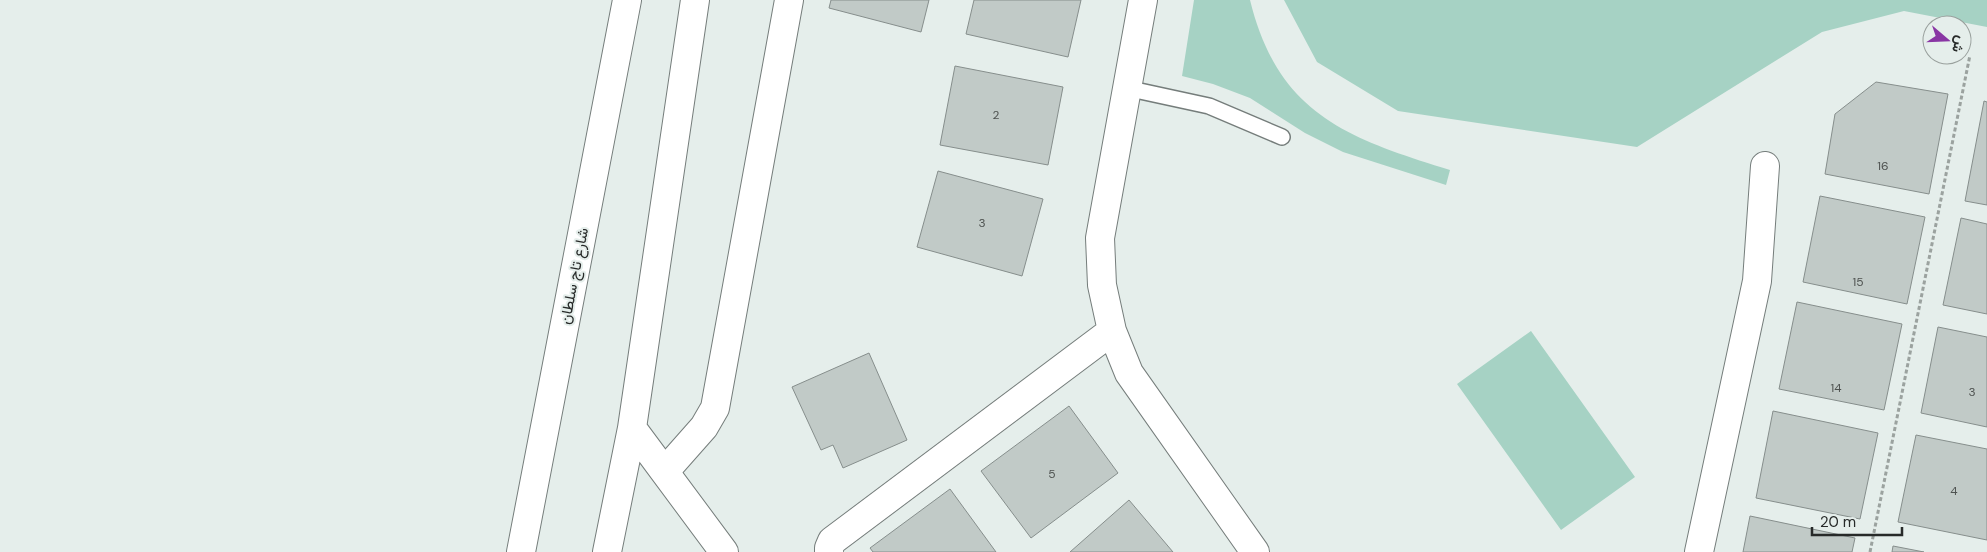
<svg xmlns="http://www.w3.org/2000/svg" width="1987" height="552" viewBox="0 0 1987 552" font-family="'DM Sans',Vazirmatn,sans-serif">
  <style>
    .green { fill: #a6d2c4 }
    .building { fill: #c1cac7; stroke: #868e8c }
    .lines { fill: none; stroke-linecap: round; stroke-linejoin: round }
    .lane-casing { stroke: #757d7b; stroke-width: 18 }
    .street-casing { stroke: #757d7b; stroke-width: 30 }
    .secondary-casing { stroke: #757d7b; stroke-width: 30 }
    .path { stroke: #9ba29f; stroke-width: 3; stroke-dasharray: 4 2.5; stroke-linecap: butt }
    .lane { stroke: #fff; stroke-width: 15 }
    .street { stroke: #fff; stroke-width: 28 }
    .secondary { stroke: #fff; stroke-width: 28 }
    .labels { text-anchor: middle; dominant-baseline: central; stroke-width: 4; stroke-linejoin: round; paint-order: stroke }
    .number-label { font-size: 12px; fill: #4e5250 }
    .street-label { font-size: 15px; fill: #272a29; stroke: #e5eeeb }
  </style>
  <rect width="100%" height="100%" fill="#e5eeeb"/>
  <path class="green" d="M1194 0H1250C1278 114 1347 138 1450 170L1446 185 1343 152 1305 133 1250 98 1213 84 1182 76Z
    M1284 0H1987V27L1904 11 1822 32 1637 147 1398 111 1317 62Z
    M1531 331 1635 477 1561 530 1457 384Z"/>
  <path class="building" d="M831 0H929L921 32 829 8Z
    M974 0H1081L1068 57 966 34Z
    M955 66 1063 87 1048 165 940 145Z
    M1876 82 1948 94 1929 194 1825 174 1835 114Z
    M1984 101 1987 102V205L1965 201Z
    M938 171 1043 199 1022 276 917 247Z
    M1820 196 1925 217 1907 304 1803 282Z
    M1961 218 1987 224V314L1943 305Z
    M1797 302 1902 324 1884 410 1779 389Z
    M1938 327 1987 337V427L1921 413Z
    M869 353 907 440 843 468 833 445 821 450 792 387Z
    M1069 406 1118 473 1031 538 981 471Z
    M1773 411 1878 433 1860 519 1756 498Z
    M1916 435 1987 449V540L1898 522Z
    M950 489 996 552H873L870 548Z
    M1129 500 1173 552H1070Z
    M1750 516 1855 538 1852 552H1743Z
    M1893 546 1924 552H1892Z"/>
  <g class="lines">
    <g class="lane-casing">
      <path id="lane" d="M1126 88 1209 106 1282 137"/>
    </g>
    <g class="street-casing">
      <path id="street" d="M1143 0 1100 238 1102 285 1112 331 1129 373 1255 552
        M666 470 704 427 715 408 789 0
        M829 552V548L832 541 1112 331
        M1699 552 1757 281 1765 166"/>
    </g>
    <g class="secondary-casing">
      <path id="secondary" d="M632 428 724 552
        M521 552 627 0
        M607 552 632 428 695 0"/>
    </g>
    <path class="path" d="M1870 552 1970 55"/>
    <use href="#lane" class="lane"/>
    <use href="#street" class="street"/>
    <use href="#secondary" class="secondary"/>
  </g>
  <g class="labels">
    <g class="number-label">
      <text x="996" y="115">2</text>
      <text x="1883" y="166">16</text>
      <text x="982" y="223">3</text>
      <text x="1858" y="282">15</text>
      <text x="1836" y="388">14</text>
      <text x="1972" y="392">3</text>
      <text x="1052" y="474">5</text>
      <text x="1954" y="491">4</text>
    </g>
    <g class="street-label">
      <text transform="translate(574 276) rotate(-79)">شارع تاج سلطان</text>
    </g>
  </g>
  <g transform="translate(1947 40) rotate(109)"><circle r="24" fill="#e5eeeb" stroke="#99a09d"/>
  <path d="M0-4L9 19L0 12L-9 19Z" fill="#8936a4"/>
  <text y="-8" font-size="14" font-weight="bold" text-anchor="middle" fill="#272a29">ش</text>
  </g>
  <path d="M1812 527v8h90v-8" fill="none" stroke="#272a29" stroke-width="2.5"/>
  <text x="1820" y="527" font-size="15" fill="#272a29" stroke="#e5eeeb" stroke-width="4" paint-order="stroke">20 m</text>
</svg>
